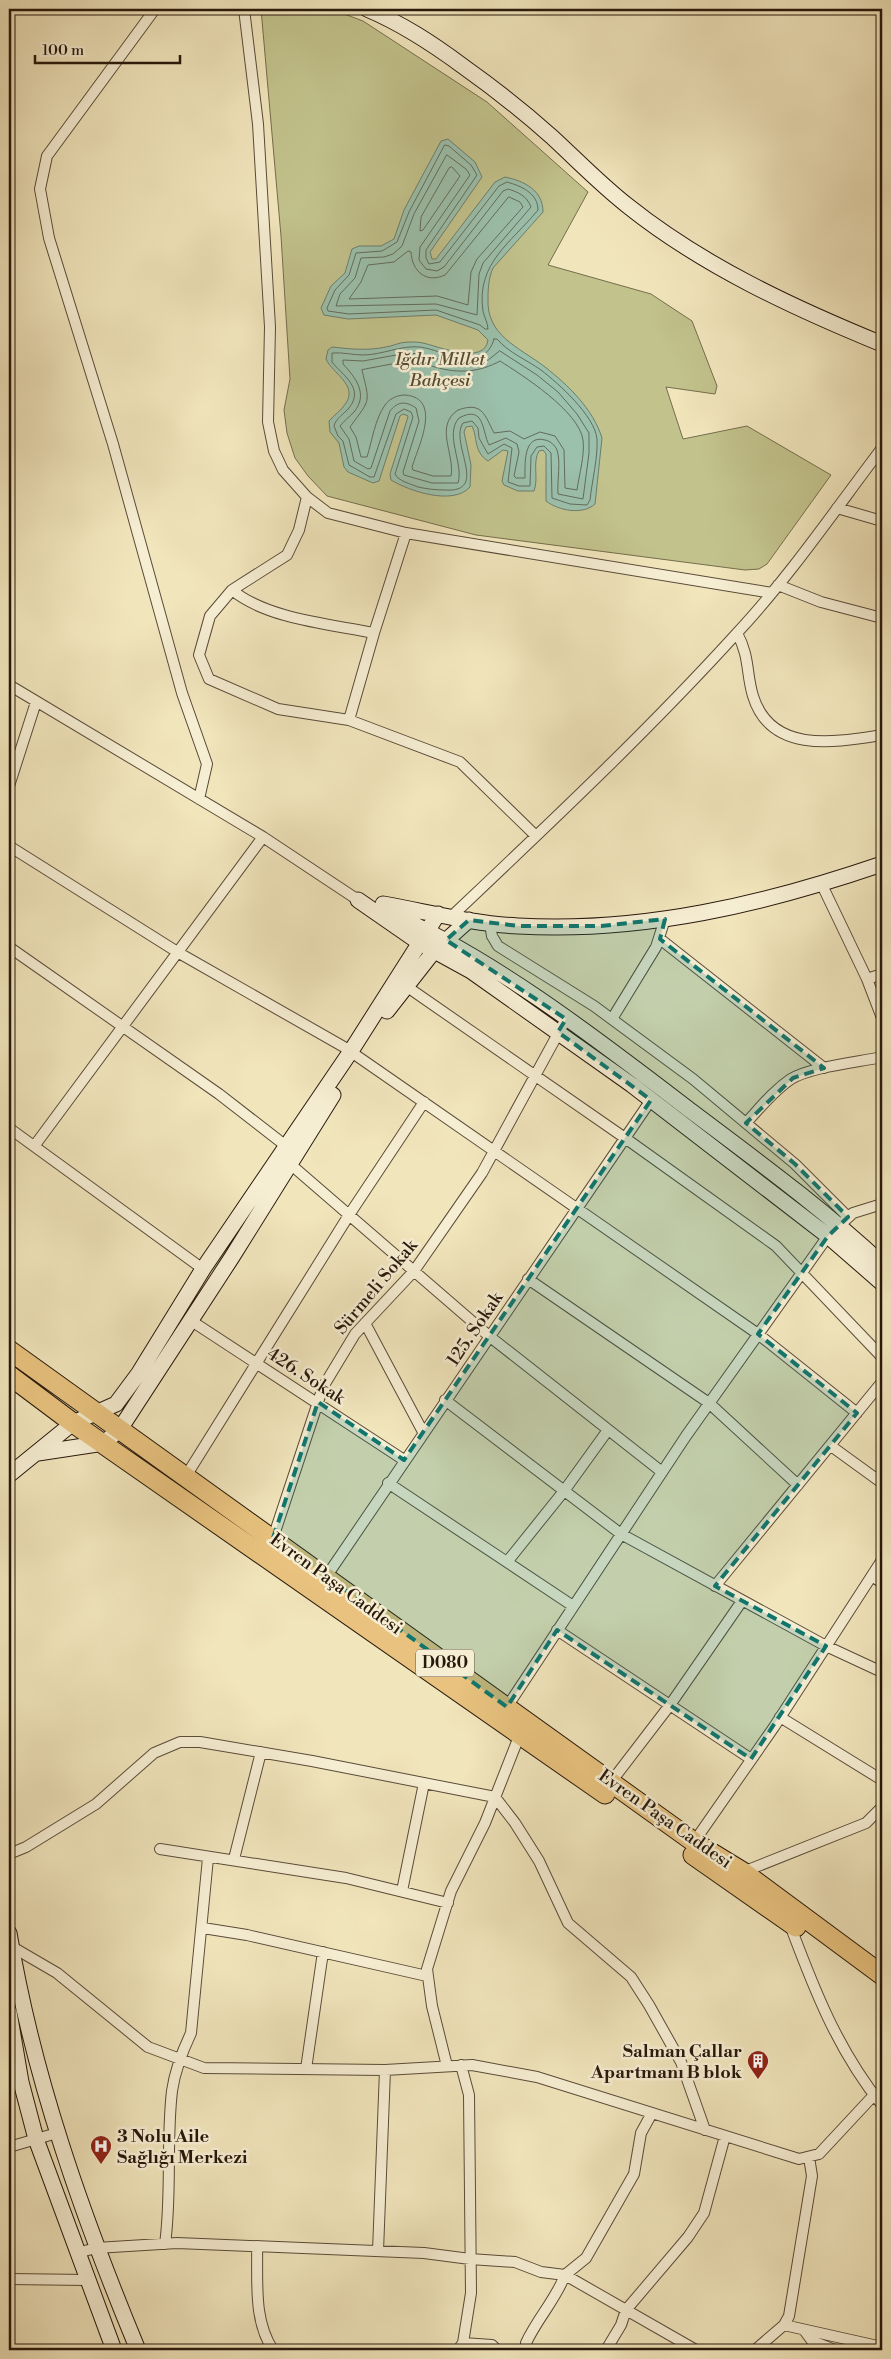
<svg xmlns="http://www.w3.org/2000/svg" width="891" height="2359" viewBox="0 0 891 2359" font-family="'Libre Bodoni',serif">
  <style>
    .green { fill: #c2c28c; stroke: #756d4c }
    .water { fill: #9bc0ac; stroke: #6d7d6c }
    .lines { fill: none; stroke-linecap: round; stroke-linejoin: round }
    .shore { stroke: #626c5c; stroke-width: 1 }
    .street-casing { stroke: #5a4b38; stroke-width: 12 }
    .secondary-casing { stroke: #28180c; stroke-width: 17 }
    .highway-casing { stroke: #28180c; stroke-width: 21 }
    .street { stroke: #f6eed3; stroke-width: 10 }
    .secondary { stroke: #f6eed3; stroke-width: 15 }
    .highway { stroke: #e8c27e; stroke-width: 19 }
    .marked { fill: #0f766e; fill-opacity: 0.2; stroke: #0f766e; stroke-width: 4; stroke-dasharray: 10 6; stroke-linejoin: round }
    .labels { text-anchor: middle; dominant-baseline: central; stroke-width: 5; stroke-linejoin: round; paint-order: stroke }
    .shield { fill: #f6eed3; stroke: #665848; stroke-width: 1 }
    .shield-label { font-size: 16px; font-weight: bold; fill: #28180c }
    .park-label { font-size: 18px; font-style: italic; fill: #564b32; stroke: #f6eed3 }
    .street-label { font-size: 18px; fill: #28180c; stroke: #f6eed3 }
    .poi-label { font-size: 18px; font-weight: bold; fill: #28180c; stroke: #f6eed3; text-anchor: end }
  </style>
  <rect width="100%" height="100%" fill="#f1e5bc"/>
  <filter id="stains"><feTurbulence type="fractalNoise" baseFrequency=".004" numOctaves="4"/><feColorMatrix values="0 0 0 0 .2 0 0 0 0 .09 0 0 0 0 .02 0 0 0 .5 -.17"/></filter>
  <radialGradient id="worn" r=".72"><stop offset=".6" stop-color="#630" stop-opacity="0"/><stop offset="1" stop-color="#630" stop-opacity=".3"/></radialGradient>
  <path class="green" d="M261 9H331L363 21 487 102 588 192 548 265 651 294 692 321 717 386 715 394 666 387 683 439 747 426 831 475 767 564 759 569 745 570 476 535 327 496 308 476 295 458 287 433 284 410 290 379 281 236Z"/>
  <path class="water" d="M448 139 475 162 482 177 430 252 432 259H436L495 182 505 177C524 181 543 190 543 212L493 268C489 277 488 287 488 298 486 336 519 347 545 367 568 385 593 409 602 438L595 504C583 515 559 511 546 501V454L543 450 539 451C532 463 539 478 534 491H518L504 485 502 481 508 451 503 450 488 461C473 451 478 438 472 426L466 427 464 432 471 465 470 487C453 506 409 491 391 480L390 474 407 420 408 416 403 414 400 416 379 481 373 483 348 472 344 467 339 443 330 432 329 421C334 415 342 410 346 403 358 385 332 373 326 359L328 350 332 347C350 349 367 351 386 347 393 346 400 342 408 342 413 342 419 342 423 343 437 346 485 366 488 340L478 330 436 315 348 319 324 315 321 308 331 286 345 273 352 249 359 246H381L394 239 404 210 441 141Z"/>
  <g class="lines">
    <path class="shore" d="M445 145 449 146 471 165 477 175 426 250V258L429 264 440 262 499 186 507 182C521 186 538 193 538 210 511 243 476 263 483 311 484 317 488 323 488 329H485L480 325 436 310 349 314 328 311 327 308 335 290 349 275 356 253 382 251 397 242 409 212Z
      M447 155 466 169 470 175 420 247 419 260 426 269 437 271 444 267 503 191 508 189C518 192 527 196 531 207L483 263 479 274 477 315 436 304 336 306 340 294 355 278 361 258 384 257 393 254 402 246 414 214Z
      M452 167 460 176 423 230 420 231 421 217 449 168Z
      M509 197 520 202 523 207 477 259 471 272 468 305 437 296 349 299 361 282 368 265 394 262 408 251 411 252C412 271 426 284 445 275Z
      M494 339H497C509 353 527 360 541 370 558 383 595 416 597 439 598 458 592 481 590 500L587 505 570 504 552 498 551 453 544 446 537 447 531 456 530 486H519L508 482 512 448 504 444 488 454 479 438 478 428 472 421 463 423C449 443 490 493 445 490 436 490 427 489 418 487 411 484 398 481 395 474L413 417 411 412 404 409 396 414 374 477H370L349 465 343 441 338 436 334 426C336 418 344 414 349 408 365 388 342 375 332 362V353C342 352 353 355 363 355 382 355 401 345 420 347 443 350 484 375 494 339Z
      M500 351 537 375 558 392 577 414 589 433V453L583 499 558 494C557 481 561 462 557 450 555 445 550 441 545 440 523 434 525 465 525 478H516L514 476 519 452 517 444 506 438 489 445C482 432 485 404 459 418 444 435 464 463 458 483H432L404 475 403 472 419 421 416 408C406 401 398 401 390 411L371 468 368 469 354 461 349 439 340 426C344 421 349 417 354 412 369 394 355 377 343 364V360L363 361 407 353 420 354 452 363 474 364 488 360Z
      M408 361C418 361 425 364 435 367 459 374 480 372 500 361 522 375 579 411 583 440 585 455 579 475 577 490L565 488 564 450 555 436 540 432 524 439 510 431 494 433C485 416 483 401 458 410 434 426 455 454 451 476H433L413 470 412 467C418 447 443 398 405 395 397 395 389 399 385 405 375 419 372 441 367 457H361L356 437 350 427C371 398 370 404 362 370Z"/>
    <g class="street-casing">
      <path id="street" d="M155 9 47 156 40 189 49 238 113 444 182 693 207 764 199 799
        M244 9 258 124 270 327 268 422 274 451 283 470 307 497 328 513 406 533 772 593
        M307 497 299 530 287 555 232 590 210 616 199 655 209 679 278 709 349 720 460 762 536 836
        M837 508 882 521
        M778 585 821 602 882 618
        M232 590C267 619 330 624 374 633
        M737 633C750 657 746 673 753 696 771 755 837 742 882 735
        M9 685 263 837 358 900
        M349 720 374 633 406 533
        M9 786 36 702
        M9 846 179 953 351 1051
        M822 885 867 979 882 1018
        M452 916C549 824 647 732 737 633 790 576 835 510 882 448
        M490 923 492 936 498 946 594 1006 693 1079 795 1164 848 1217
        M660 939 824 1068
        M9 947 219 1094 286 1146 289 1163 489 1336 662 1472
        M867 979 882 974
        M406 986 625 1138 776 1246 882 1357
        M612 1019 656 947 665 919
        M357 1056 758 1334 857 1413
        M746 1123C760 1108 773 1091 791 1079 810 1067 859 1062 882 1057
        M9 1128 203 1269
        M35 1145 263 837
        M528 1279 709 1403 798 1485
        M190 1320 404 1460
        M365 1323 423 1432
        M445 1400 621 1534 826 1646 882 1672
        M831 1446 882 1483
        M186 1476 349 1215 424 1102
        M388 1483 573 1606
        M273 1538 323 1387 355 1334 414 1271 482 1173 566 1019
        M507 1562 564 1491 608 1430
        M872 1576 882 1583
        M326 1577 651 1100
        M715 1586 882 1382
        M557 1630 751 1759
        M507 1707 686 1436 828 1236 853 1213 882 1204
        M780 1717 882 1780
        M611 1782 670 1705 742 1601
        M694 1842 774 1727 882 1560
        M160 1849 346 1878 448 1903
        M9 1854 26 1847 96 1804 154 1753 180 1742H200L312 1761 495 1797 515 1823 539 1861 568 1923 631 1977 649 2005 681 2062 705 2130
        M234 1859 261 1752
        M743 1872 866 1823 882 1807
        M402 1891 424 1783
        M790 1925C814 1989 838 2051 882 2105
        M203 1928 247 1935 427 1976
        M9 1945 57 1973 148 2047 204 2068 385 2070 472 2065 537 2077 799 2159 819 2154 874 2095
        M447 2066 432 2006 427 1969 451 1891 485 1823 520 1734
        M306 2069 323 1952
        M9 2147 57 2133
        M165 2244C172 2193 166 2142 172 2091 175 2070 182 2052 191 2033L208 1858
        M257 2246C258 2281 253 2320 273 2350
        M378 2251 385 2070
        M77 2253 96 2248 177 2243 424 2253 470 2259 515 2262 541 2272 565 2275 586 2258 634 2174 641 2133 652 2113
        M9 2279 87 2280
        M784 2325 882 2347
        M804 2330 812 2341 835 2350
        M463 2343 492 2345 497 2350
        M458 2350 463 2343 471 2293 469 2095 461 2065
        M528 2350 526 2343C537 2319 556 2299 565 2275L696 2350
        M606 2350 621 2325 626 2310 688 2237 704 2213 725 2136
        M755 2350 784 2325 789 2316 812 2176 809 2157"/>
    </g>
    <g class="secondary-casing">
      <path id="secondary" d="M367 9C403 24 433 44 464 67 495 89 524 112 552 137 577 160 601 185 628 206 703 266 794 308 882 344
        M358 900 420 943 471 971 632 1085 828 1236 882 1283
        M383 904C428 912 473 924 518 926 643 933 765 904 882 864
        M385 911C493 958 597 1039 691 1111 756 1160 822 1208 882 1264
        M387 1011 434 951 469 920
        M38 1453 104 1443 120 1429 232 1257 333 1095
        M9 1475 73 1423 116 1404 139 1373 203 1269 351 1051 438 914
        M9 1933C33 2077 82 2215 138 2350
        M9 2012 21 2082 36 2139 114 2350"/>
    </g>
    <g class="highway-casing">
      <path id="highway" d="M9 1350 694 1842 743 1872 882 1975
        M9 1375 73 1423 605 1794
        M693 1855 796 1927"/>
    </g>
    <use href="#street" class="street"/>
    <use href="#secondary" class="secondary"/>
    <use href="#highway" class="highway"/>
  </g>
  <path class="marked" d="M665 919 660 939 824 1068 793 1078 746 1123 795 1164 848 1217 828 1236 758 1334 857 1413 715 1586 826 1646 751 1759 557 1630 507 1707 273 1538 318 1402 404 1460 651 1100 558 1032 566 1019 446 940 469 920 519 926H601Z"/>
  <defs>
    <g id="building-pin" transform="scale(1.125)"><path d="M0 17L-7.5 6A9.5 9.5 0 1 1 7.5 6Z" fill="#8f2418" stroke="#f6eed3"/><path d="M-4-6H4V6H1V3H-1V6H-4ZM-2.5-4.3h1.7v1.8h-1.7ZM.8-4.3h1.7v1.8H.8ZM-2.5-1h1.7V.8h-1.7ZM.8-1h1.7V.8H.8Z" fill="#fff"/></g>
    <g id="hospital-pin" transform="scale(1.125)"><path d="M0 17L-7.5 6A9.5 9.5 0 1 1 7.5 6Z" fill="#8f2418" stroke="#f6eed3"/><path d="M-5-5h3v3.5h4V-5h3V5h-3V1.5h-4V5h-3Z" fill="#fff"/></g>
  </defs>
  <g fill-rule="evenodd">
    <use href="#building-pin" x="758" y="2061"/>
    <use href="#hospital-pin" x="101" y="2146"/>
  </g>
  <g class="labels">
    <rect class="shield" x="416" y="1649.5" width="58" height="27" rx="4"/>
    <g class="shield-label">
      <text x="445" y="1663">D080</text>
    </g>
    <g class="park-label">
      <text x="440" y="359">Iğdır Millet<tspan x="440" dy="21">Bahçesi</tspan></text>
    </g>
    <g class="street-label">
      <text transform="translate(376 1287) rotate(-50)">Sürmeli Sokak</text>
      <text transform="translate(475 1329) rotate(-56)">125. Sokak</text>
      <text transform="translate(306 1376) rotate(33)">426. Sokak</text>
      <text transform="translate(336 1584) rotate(36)">Evren Paşa Caddesi</text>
      <text transform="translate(665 1819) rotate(35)">Evren Paşa Caddesi</text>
    </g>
    <g class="poi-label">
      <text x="742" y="2051">Salman Çallar<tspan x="742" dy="21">Apartmanı B blok</tspan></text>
      <text x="117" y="2136" text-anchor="start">3 Nolu Aile<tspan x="117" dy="21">Sağlığı Merkezi</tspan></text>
    </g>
  </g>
  <rect width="891" height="2359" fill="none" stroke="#f1e5bc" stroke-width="30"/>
  <rect x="10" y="10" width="871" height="2339" fill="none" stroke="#28180c" stroke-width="2.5"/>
  <rect x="15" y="15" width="861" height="2329" fill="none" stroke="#28180c"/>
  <path d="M35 55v8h145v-8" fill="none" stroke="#28180c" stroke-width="2.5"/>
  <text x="42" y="55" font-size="15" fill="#28180c" stroke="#f6eed3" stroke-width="4" paint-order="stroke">100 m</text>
  <rect width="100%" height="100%" filter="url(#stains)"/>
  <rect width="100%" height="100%" fill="url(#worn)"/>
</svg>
